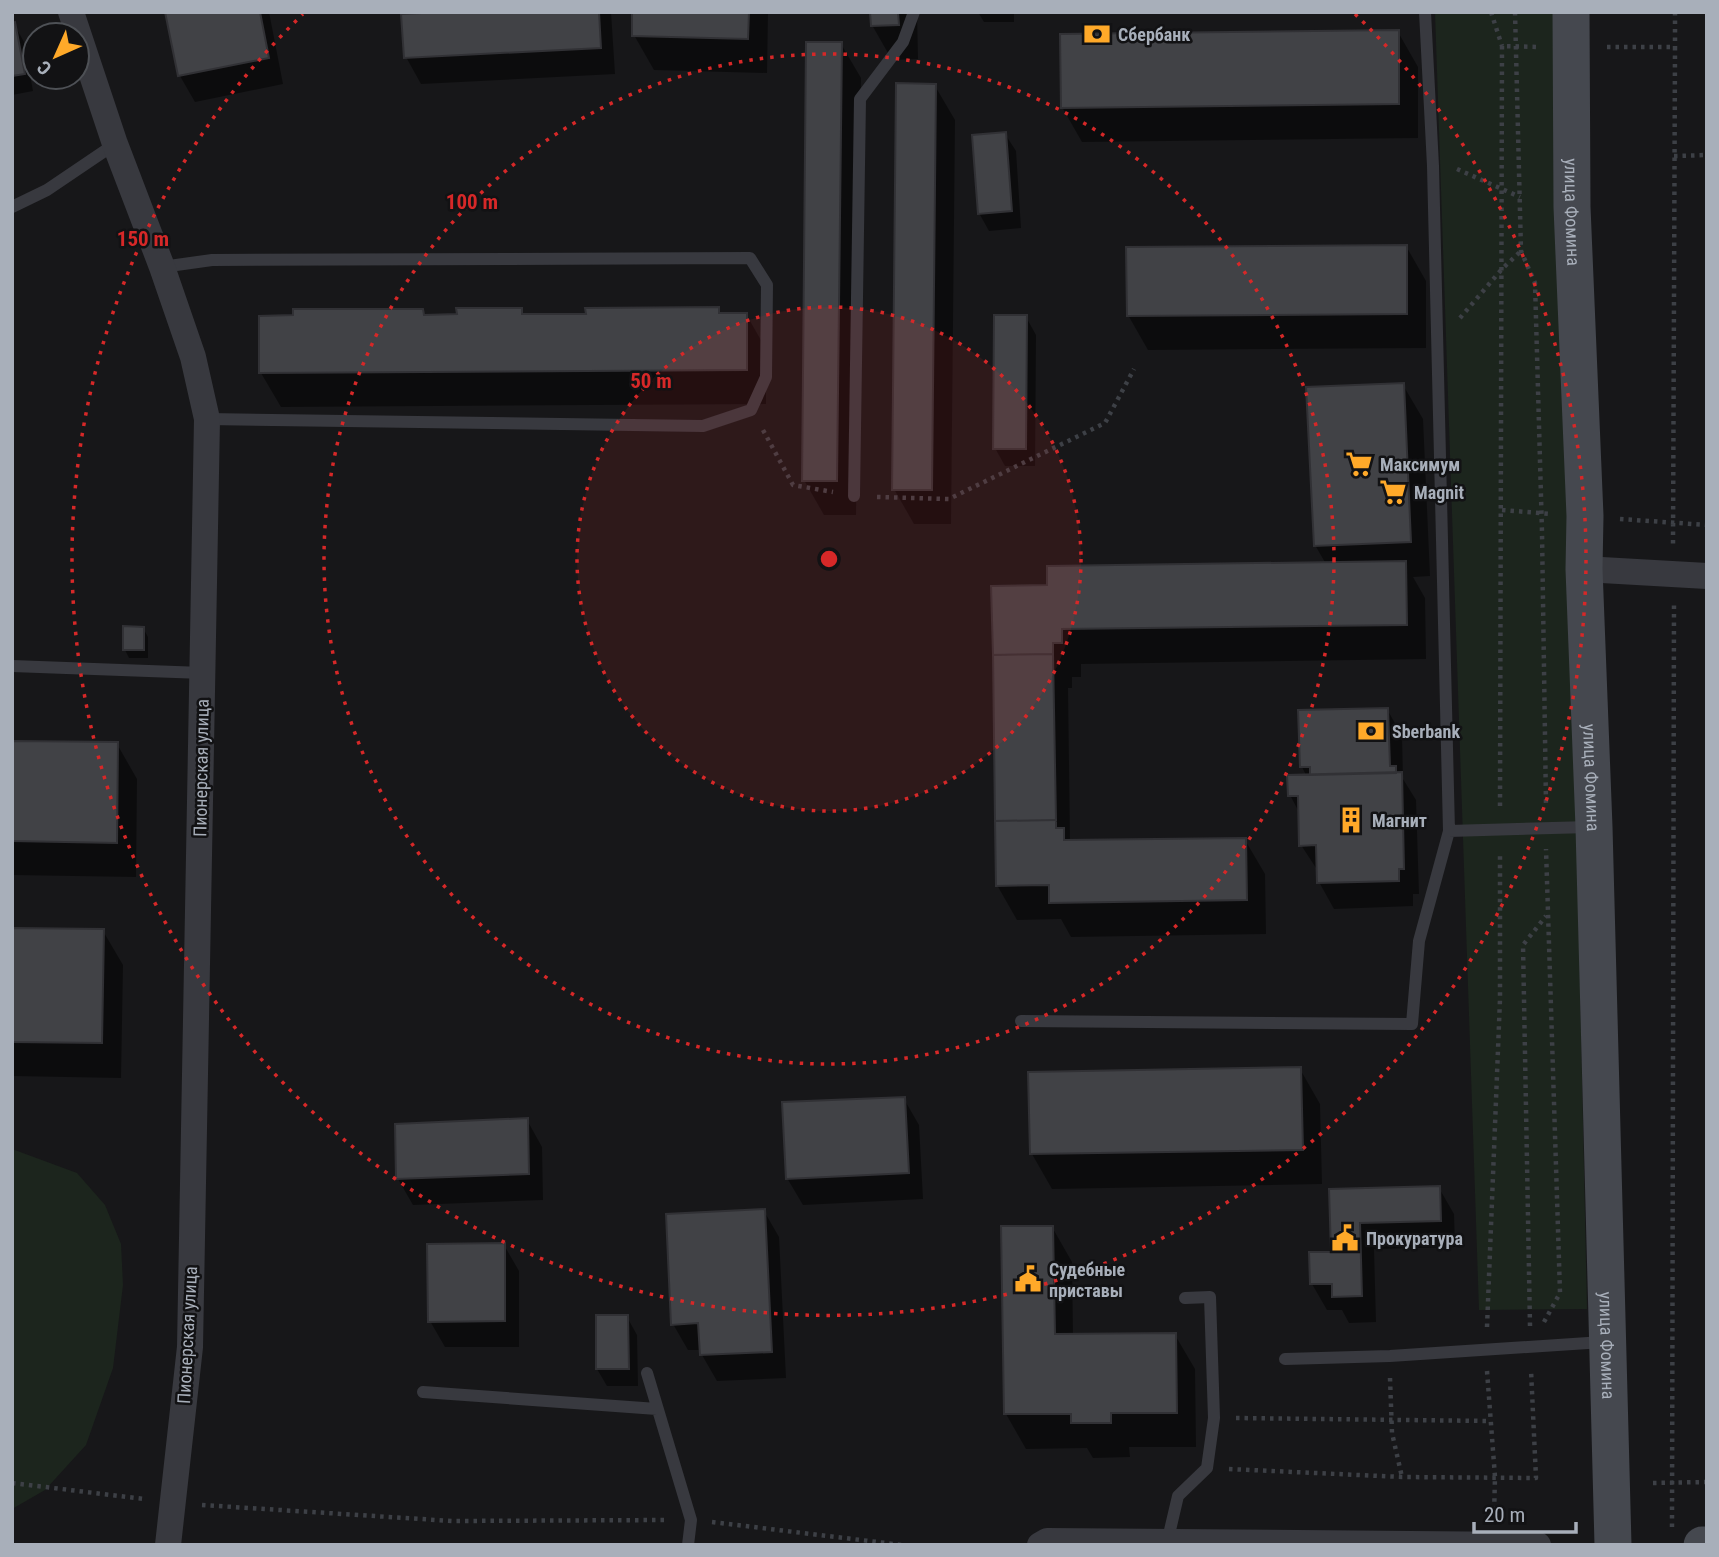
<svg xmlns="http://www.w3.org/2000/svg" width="1719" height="1557" viewBox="0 0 1719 1557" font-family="'Roboto Condensed',sans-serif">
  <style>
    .green { fill: #1c251d }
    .shadow { fill: #0007 }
    .building { fill: #414246; stroke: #313135; stroke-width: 2 }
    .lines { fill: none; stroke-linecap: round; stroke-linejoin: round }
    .path { stroke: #3d4046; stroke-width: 4.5; stroke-dasharray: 3.5 5; stroke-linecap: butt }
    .lane { stroke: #38393f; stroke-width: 12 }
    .street { stroke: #38393f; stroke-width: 26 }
    .secondary { stroke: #45484f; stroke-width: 37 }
    .ring { fill: none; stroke: #d62828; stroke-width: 3.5; stroke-dasharray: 3.5 7 }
    .labels { text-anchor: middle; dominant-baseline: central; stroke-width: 5; stroke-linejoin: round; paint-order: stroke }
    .poi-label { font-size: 18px; font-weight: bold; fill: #a8afba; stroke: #121214; text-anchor: start }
    .street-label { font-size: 18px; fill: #a8afba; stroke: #121214 }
    .centre { fill: #d62828; stroke: #121214; stroke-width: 3.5 }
    .ring-label { font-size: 21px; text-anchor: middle; font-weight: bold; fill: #d62828; stroke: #121214; stroke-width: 5; stroke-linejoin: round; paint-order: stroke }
  </style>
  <rect width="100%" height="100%" fill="#171719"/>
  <path class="green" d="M1435 12H1559L1587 1309 1479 1310Z
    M12 1149 77 1173 105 1205 121 1244 123 1285 113 1368 86 1445 45 1490 12 1509Z"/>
  <path class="shadow" d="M167 12H269L283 84 195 102 180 76Z
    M477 12H611L615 74 421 84 406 57Z
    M634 12H768L767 73 654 70 634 35Z
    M872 12H917L918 59 892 60 872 25Z
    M978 12H1014V22H984Z
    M14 24 24 42 33 91 12 95V25Z
    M1398 32 1418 67V138L1082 142 1062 107Z
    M841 44 861 78 856 515H824L804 480Z
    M935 86 955 120 951 524H914L894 489Z
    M1005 134 1016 151 1021 228 989 231 979 213Z
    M1406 246 1426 281V348L1148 350 1128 315Z
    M718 308 722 315 746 314 766 349V404L281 407 261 373 422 310 426 316 521 310 524 316 587 315Z
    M1026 317 1036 335 1035 466H1005L995 448Z
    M1403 385 1423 419 1430 576 1413 577 1425 598 1426 659 1081 664V677H1072V688H1068L1070 841 1245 840 1265 874 1266 934 1071 937 1061 919 1017 920 997 885 1049 587 1326 564 1315 545Z
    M143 628 148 637V658H129L125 650Z
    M1387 709 1402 736 1403 779 1416 800 1419 894H1413V906L1334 909 1319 882 1318 871 1301 845 1300 814 1290 795 1307 777 1302 767Z
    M12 743 117 744 137 779 136 877 12 875Z
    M12 930 103 931 123 965 121 1078 12 1076Z
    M1300 1069 1320 1104 1322 1184 1052 1189 1032 1154Z
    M904 1099 919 1125 923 1199 803 1205 787 1178Z
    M527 1120 542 1147 543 1200 413 1205 398 1179Z
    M1439 1188 1454 1214 1455 1247 1374 1249 1376 1322 1349 1323 1342 1310H1327L1312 1284 1333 1254 1331 1191Z
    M764 1211 779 1237 786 1378 717 1381 702 1355 701 1350H688L673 1324Z
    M1052 1227 1072 1262 1073 1336 1175 1335 1195 1369 1196 1447H1129L1130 1457 1093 1458 1087 1448 1026 1449 1006 1414Z
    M504 1245 519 1271V1347H445L430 1321Z
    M627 1317 637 1335 638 1386H607L597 1369Z"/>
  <path class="building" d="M165 12H260L269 58 178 76Z
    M442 12H599L601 48 404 58 401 14Z
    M632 12H749L748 39 632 36Z
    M870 12H898L899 25 871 26Z
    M15 22 25 74 12 76V23Z
    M1399 30V104L1061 108 1060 34Z
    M806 42H842L837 481H802Z
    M896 83 936 84 932 490H892Z
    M1006 132 1012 211 978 214 972 135Z
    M1407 245V314L1127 316 1126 247Z
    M719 307V313H747V370L259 373V316L293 315V309H423L424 315 457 314 456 308H522V314H586L585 308Z
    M994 315H1027L1026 449H993Z
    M1404 383 1411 542 1314 546 1306 387Z
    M1406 561 1407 625 1062 629V643H1053V654L993 655 991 586 1047 585V566Z
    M123 626 144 627V650H123Z
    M1053 654 1056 820 995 821 993 655Z
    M1388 708 1390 766H1396V773L1310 775V767H1300L1298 710Z
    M12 741 118 742 117 843 12 841Z
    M1402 772 1404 869H1399V881L1317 883 1316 845 1299 846 1298 796H1288L1287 775Z
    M1056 820V828H1064V840L1246 838 1247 900 1049 903V885L996 886 995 821Z
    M12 928 104 929 102 1043 12 1042Z
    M1301 1067 1303 1150 1030 1154 1028 1072Z
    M905 1097 909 1173 786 1179 782 1102Z
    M528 1118 529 1174 396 1179 395 1124Z
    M1440 1186 1441 1221 1360 1223 1362 1296 1332 1297V1284H1310L1309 1252H1331L1329 1189Z
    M765 1209 772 1352 700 1355 698 1323 671 1325 666 1214Z
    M1001 1226H1053L1055 1334 1176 1333 1177 1413H1111V1423H1071V1414H1004Z
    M505 1243V1321L428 1322 427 1244Z
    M596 1315H628L629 1369H596Z"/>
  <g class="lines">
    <path class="path" d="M1491 12 1502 46
      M1515 12 1521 251 1535 283 1542 532 1546 805
      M1675 12V47
      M1607 47H1675L1673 544
      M1674 156 1707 155
      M1457 169 1520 197
      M1460 318 1502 269 1521 251
      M763 430 793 485 833 492
      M877 497 949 499 1105 423 1134 369
      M1502 510 1552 514
      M1620 519 1707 525
      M1500 806 1502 46 1539 47
      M1544 1322 1560 1293 1546 849
      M1530 1326 1523 945 1546 916
      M1487 1327 1500 999V853
      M1487 1371 1495 1477 1494 1516
      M1390 1378 1392 1433 1402 1477
      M1236 1418 1489 1421
      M1229 1469 1402 1477 1536 1478 1531 1370
      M12 1483 144 1499
      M1653 1483 1707 1482
      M202 1505 452 1521 668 1520
      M712 1522 902 1545
      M1672 1527 1674 601"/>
    <path class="lane" d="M12 207 47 190 115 144
      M162 267 212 260 750 258 767 285 766 377 751 410 703 426 207 419
      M854 496 860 99 903 42 914 12
      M12 666 203 673
      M1449 831 1590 827
      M1021 1021 1412 1024 1419 941 1449 831 1433 166 1425 12
      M1285 1359 1390 1356 1603 1342
      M647 1373 691 1520 688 1545
      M423 1392 657 1409
      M1167 1543 1178 1496 1207 1468 1214 1418 1210 1297 1185 1298"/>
    <path class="street" d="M71 12 115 144 162 267 193 357 207 419 190 1347 168 1545
      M1584 569 1707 576
      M1040 1545 1047 1541 1538 1545"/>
    <g class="secondary">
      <path id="s1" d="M1571 12 1572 207 1585 516 1584 569 1594 827 1613 1545"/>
      <path d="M1702 1545H1707"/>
    </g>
  </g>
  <circle cx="829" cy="559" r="252" fill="#d62828" fill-opacity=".12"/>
  <g class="ring">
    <circle cx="829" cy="559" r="252"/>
    <circle cx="829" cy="559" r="505"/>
    <path d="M1355 14A757 757 0 1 1 303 14"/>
  </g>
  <defs>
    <g id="bank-bare" transform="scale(2.1)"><path d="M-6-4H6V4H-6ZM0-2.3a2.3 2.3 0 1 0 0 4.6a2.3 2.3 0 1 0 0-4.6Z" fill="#ffa929" stroke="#121214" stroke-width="2.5" paint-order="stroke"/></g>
    <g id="supermarket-bare" transform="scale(2.1)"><path d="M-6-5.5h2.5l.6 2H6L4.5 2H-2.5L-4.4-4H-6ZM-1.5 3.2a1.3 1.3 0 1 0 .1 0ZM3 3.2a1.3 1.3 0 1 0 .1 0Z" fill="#ffa929" stroke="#121214" stroke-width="2.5" paint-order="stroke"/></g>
    <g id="building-bare" transform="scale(2.1)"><path d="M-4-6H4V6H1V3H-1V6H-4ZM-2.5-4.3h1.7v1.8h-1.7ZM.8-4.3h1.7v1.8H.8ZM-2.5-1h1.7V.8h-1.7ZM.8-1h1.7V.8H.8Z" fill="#ffa929" stroke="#121214" stroke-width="2.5" paint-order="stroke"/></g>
    <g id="civic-bare" transform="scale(2.1)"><path d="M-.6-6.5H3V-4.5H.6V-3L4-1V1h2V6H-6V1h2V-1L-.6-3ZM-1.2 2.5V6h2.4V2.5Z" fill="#ffa929" stroke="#121214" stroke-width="2.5" paint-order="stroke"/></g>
  </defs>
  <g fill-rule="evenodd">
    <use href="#bank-bare" x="1097" y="34"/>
    <use href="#supermarket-bare" x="1359" y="464"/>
    <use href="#supermarket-bare" x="1393" y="492"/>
    <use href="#bank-bare" x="1371" y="731"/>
    <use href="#building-bare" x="1351" y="820"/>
    <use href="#civic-bare" x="1345" y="1238"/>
    <use href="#civic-bare" x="1028" y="1279"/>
  </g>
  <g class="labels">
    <g class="poi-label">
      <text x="1118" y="34">Сбербанк</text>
      <text x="1380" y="464">Максимум</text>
      <text x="1414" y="492">Magnit</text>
      <text x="1392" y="731">Sberbank</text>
      <text x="1372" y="820">Магнит</text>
      <text x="1366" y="1238">Прокуратура</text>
      <text x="1049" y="1269">Судебные<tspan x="1049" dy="21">приставы</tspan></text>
    </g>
    <g class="street-label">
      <text stroke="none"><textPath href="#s1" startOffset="200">улица Фомина</textPath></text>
      <text transform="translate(201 768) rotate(-89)">Пионерская улица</text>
      <text stroke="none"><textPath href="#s1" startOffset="766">улица Фомина</textPath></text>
      <text transform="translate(187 1335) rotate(-87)">Пионерская улица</text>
      <text stroke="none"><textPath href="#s1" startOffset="1334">улица Фомина</textPath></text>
    </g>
  </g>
  <circle cx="829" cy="559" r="10" class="centre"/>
  <g class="ring-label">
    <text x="472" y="209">100 m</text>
    <text x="143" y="246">150 m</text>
    <text x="651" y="388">50 m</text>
  </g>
  <rect width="1719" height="1557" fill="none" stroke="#a8afba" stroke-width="28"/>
  <g transform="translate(56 56) rotate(225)"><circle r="33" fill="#121214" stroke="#4e5156" stroke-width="2"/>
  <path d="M0-5L12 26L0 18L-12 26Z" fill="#ffa929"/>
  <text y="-10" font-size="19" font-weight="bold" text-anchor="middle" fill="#a8afba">С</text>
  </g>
  <path d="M1474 1522v10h102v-10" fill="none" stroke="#a8afba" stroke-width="3.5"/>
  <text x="1484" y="1522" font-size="21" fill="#a8afba" stroke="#121214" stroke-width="5" paint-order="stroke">20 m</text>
</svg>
